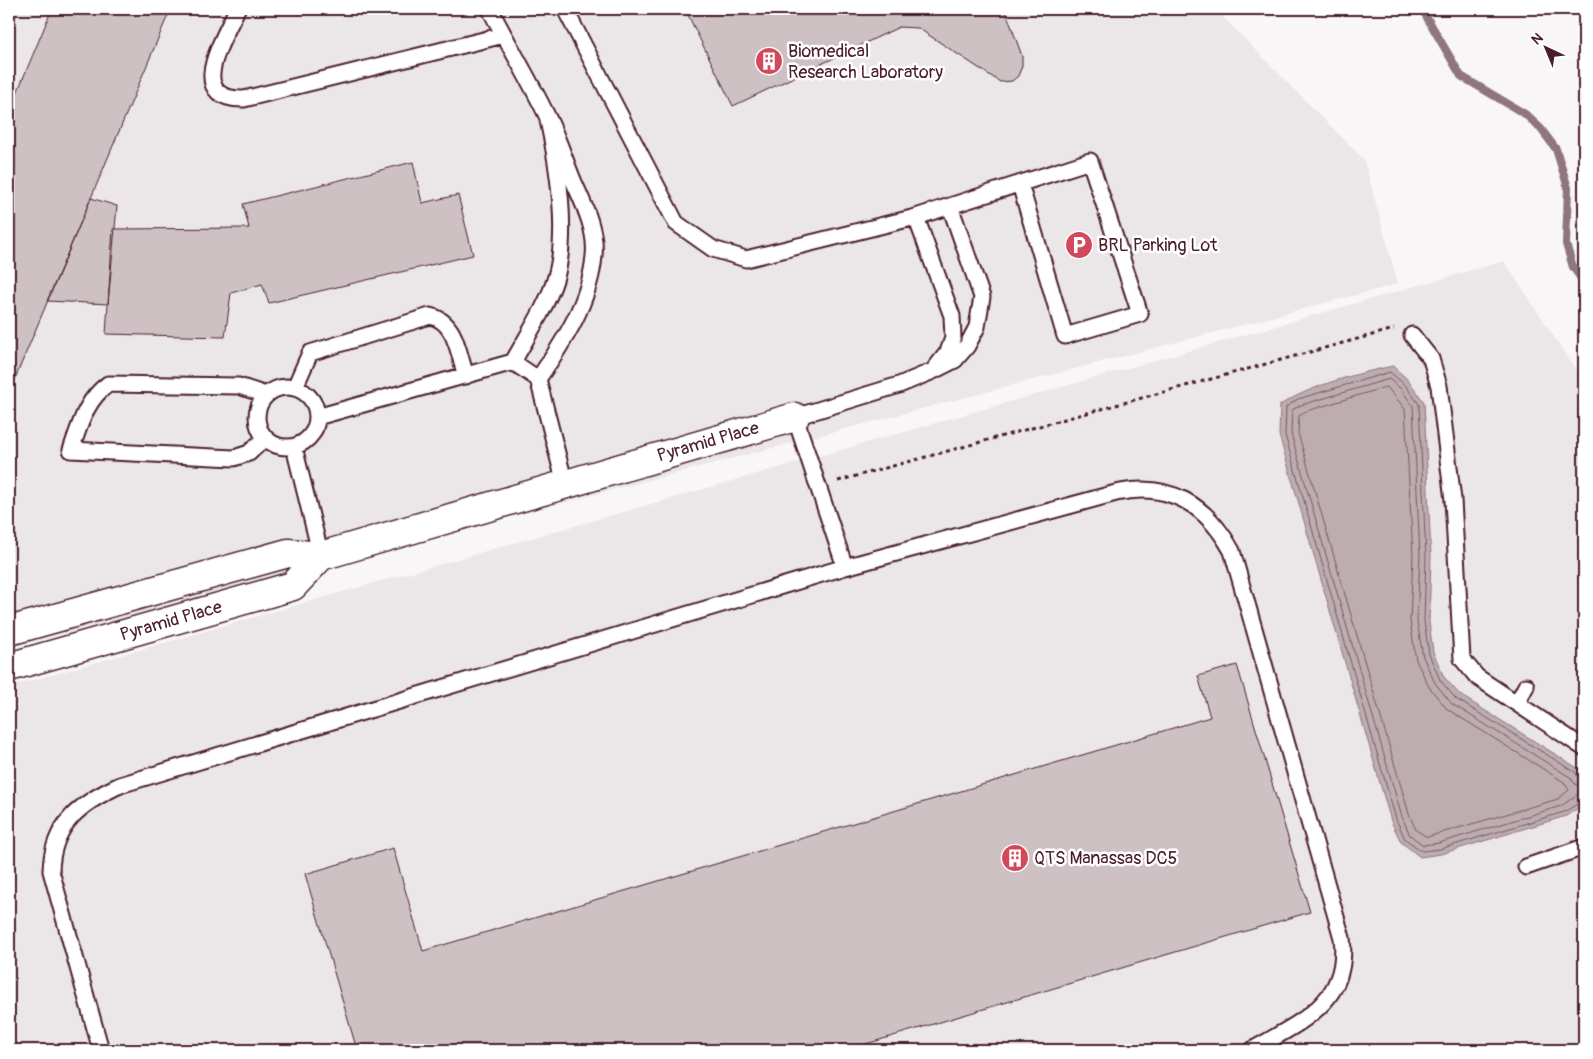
<svg xmlns="http://www.w3.org/2000/svg" width="1593" height="1059" viewBox="0 0 1593 1059" font-family="Pangolin,sans-serif">
  <style>
    .built { fill: #ebe6e8 }
    .water { fill: #bdadb0; stroke: #8f747b }
    .lines { fill: none; stroke-linecap: round; stroke-linejoin: round }
    .shore { stroke: #785860; stroke-width: 1 }
    .stream { stroke: #8f747b; stroke-width: 8 }
    .building { fill: #cdc1c4; stroke: #4a1f2b }
    .lane-casing { stroke: #4a1f2b; stroke-width: 19 }
    .street-casing { stroke: #4a1f2b; stroke-width: 31 }
    .path { stroke: #4a1f2b; stroke-width: 3; stroke-dasharray: 4 4; stroke-linecap: butt }
    .lane { stroke: #fff; stroke-width: 15 }
    .street { stroke: #fff; stroke-width: 28 }
    .labels { text-anchor: middle; dominant-baseline: central; stroke-width: 5; stroke-linejoin: round; paint-order: stroke }
    .poi-label { font-size: 18px; fill: #4a1f2b; stroke: #fff; text-anchor: start }
    .street-label { font-size: 18px; fill: #4a1f2b; stroke: #fff }
  </style>
  <rect width="100%" height="100%" fill="#f8f6f7"/>
  <filter id="ink" filterUnits="userSpaceOnUse"><feTurbulence type="fractalNoise" baseFrequency=".02" numOctaves="2"/><feDisplacementMap in="SourceGraphic" scale="10" xChannelSelector="R" yChannelSelector="G"/><feConvolveMatrix kernelMatrix="1 2 1 2 8 2 1 2 1" color-interpolation-filters="sRGB"/></filter>
  <g filter="url(#ink)">
    <path class="built" d="M9 9H1215L1364 160 1398 284 9 648Z
      M1504 261 1584 382V1050H9V687Z"/>
    <path class="water" d="M1393 366 1409 381 1424 402 1431 556 1429 622 1433 652 1444 677 1460 695 1579 769 1584 780V804L1566 816 1441 854 1420 857 1401 842 1391 821 1279 435 1280 405C1312 385 1355 374 1393 366Z"/>
    <g class="lines">
      <path class="shore" d="M1387 387 1405 409 1413 556 1410 621 1416 660 1429 687 1447 709 1564 782 1569 790 1558 799 1427 837 1416 830 1409 814 1298 433 1299 416 1304 412Z
        M1584 780 1579 779 1575 772 1456 699 1440 680 1429 654 1424 621 1426 556 1419 404 1405 385 1390 372 1298 399 1286 407 1285 435 1396 819 1405 839 1422 851 1440 849 1564 812 1584 800
        M1584 787 1576 785 1570 777 1452 704 1435 683 1423 657 1417 621 1420 556 1413 406 1401 389 1389 379 1301 405 1292 410 1291 434 1402 817 1410 835 1423 845 1439 843 1561 806 1577 795 1584 794"/>
      <path class="stream" d="M1422 9 1461 76 1525 114 1541 129 1556 149 1568 188 1566 244 1573 267 1584 283"/>
    </g>
    <path class="building" d="M52 9H154L168 15 9 393V112Z
      M685 9H1005L1022 56V66L1018 76 1012 81 1000 82 918 28 899 27 733 106Z
      M413 162 422 203 458 195 473 255 269 303 262 284 231 293 225 337 106 334 113 229 249 228 243 204Z
      M91 198 117 206 108 304 47 301Z
      M1237 665 1310 912 846 1050H357L305 874 393 848 423 951 1210 717 1198 676Z"/>
    <g class="lines">
      <g class="lane-casing">
        <path id="lane" d="M237 9C224 39 184 100 244 99L504 35
          M490 9C509 46 531 82 549 120 558 139 565 160 573 180 583 203 597 230 594 256 590 302 563 343 538 379
          M565 9 676 223 713 249 746 259 916 217 950 206 982 297 977 327 967 346 955 360 933 371
          M950 206 1090 161 1140 314 1065 336 1020 184
          M1412 335 1431 359 1439 386 1453 500 1462 659 1477 677 1584 748
          M513 362 538 379 565 484
          M257 417a30 30 0 1 1 60 0a30 30 0 1 1-60 0Z
          M295 387 310 353 430 316C456 321 458 353 466 376
          M317 417 513 362C527 336 546 308 555 280 569 236 558 165 548 120
          M265 438 249 453 234 458 71 450C80 425 85 401 108 384L239 386 266 395
          M294 447 321 556
          M845 567 795 417 899 385 933 371 948 352 953 338 952 316 916 217
          M1517 703 1526 686
          M1526 867 1584 847
          M101 1050 51 871C52 824 81 803 120 785L845 567 1116 493C1169 481 1207 505 1232 551L1342 938C1350 1003 1300 1022 1252 1050"/>
      </g>
      <g class="street-casing">
        <path id="street" d="M9 631 288 553 321 556 795 417
          M9 667 293 586 321 556"/>
      </g>
      <path class="path" d="M838 481 1394 329"/>
      <use href="#lane" class="lane"/>
      <use href="#street" class="street"/>
    </g>
  </g>
  <defs>
    <g id="building-disc" transform="scale(1.4375)"><circle r="9.5" fill="#d1495b" stroke="#fff"/><path d="M-4-6H4V6H1V3H-1V6H-4ZM-2.5-4.3h1.7v1.8h-1.7ZM.8-4.3h1.7v1.8H.8ZM-2.5-1h1.7V.8h-1.7ZM.8-1h1.7V.8H.8Z" fill="#fff"/></g>
    <g id="parking-disc" transform="scale(1.4375)"><circle r="9.5" fill="#d1495b" stroke="#fff"/><path d="M-3.5-5.5H1a3.5 3.5 0 0 1 0 7H-1V5.5H-3.5ZM-1-3.4V-.6H.8a1.4 1.4 0 0 0 0-2.8Z" fill="#fff"/></g>
  </defs>
  <g fill-rule="evenodd">
    <use href="#building-disc" x="769" y="61"/>
    <use href="#parking-disc" x="1079" y="245"/>
    <use href="#building-disc" x="1015" y="858"/>
  </g>
  <g class="labels">
    <g class="poi-label">
      <text x="788" y="51">Biomedical<tspan x="788" dy="21">Research Laboratory</tspan></text>
      <text x="1098" y="245">BRL Parking Lot</text>
      <text x="1034" y="858">QTS Manassas DC5</text>
    </g>
    <g class="street-label">
      <text transform="translate(708 442) rotate(-16)">Pyramid Place</text>
      <text transform="translate(171 621) rotate(-16)">Pyramid Place</text>
    </g>
  </g>
  <rect width="1593" height="1059" fill="none" stroke="#fff" stroke-width="30"/>
  <rect x="15" y="15" width="1563" height="1029" fill="none" stroke="#4a1f2b" stroke-width="2" filter="url(#ink)"/>
  <g transform="translate(1546 48) rotate(316)" stroke="#ffffff" stroke-width="4" paint-order="stroke">
  <path d="M0-4L9 19L0 12L-9 19Z" fill="#4a1f2b"/>
  <text y="-8" font-size="14" font-weight="bold" text-anchor="middle" fill="#4a1f2b">N</text>
  </g>
</svg>
